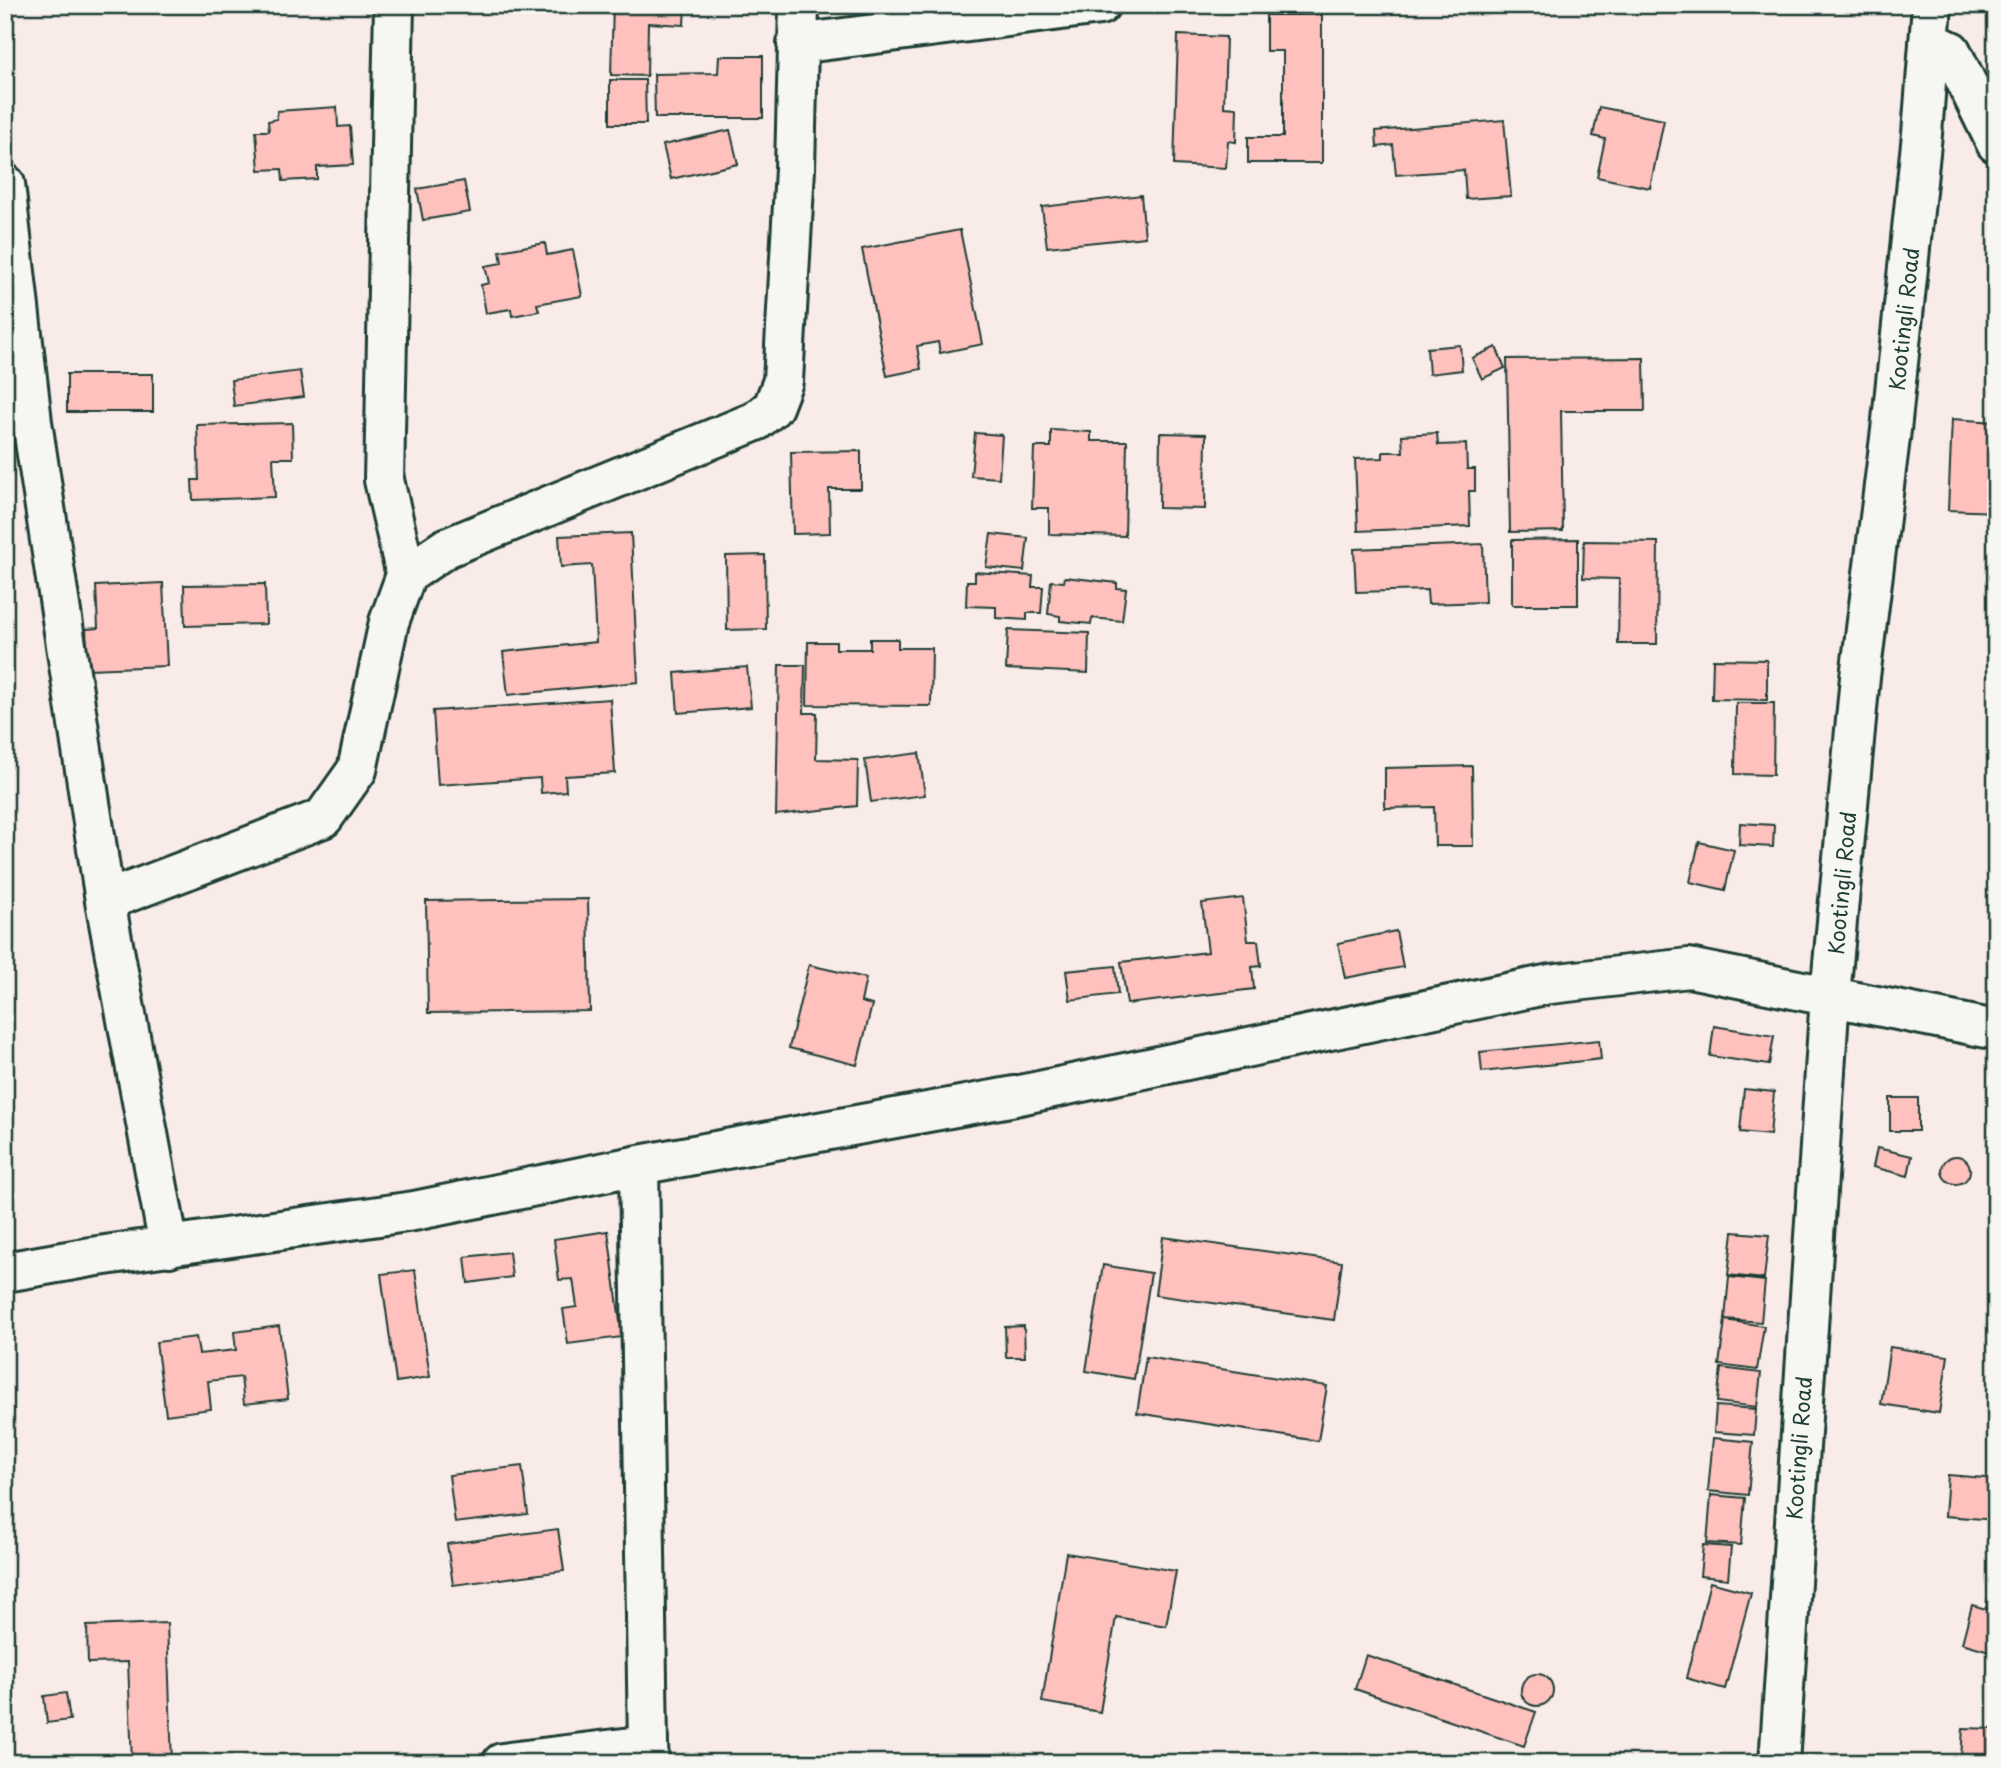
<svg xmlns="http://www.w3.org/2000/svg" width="2001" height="1768" viewBox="0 0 2001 1768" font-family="'Playpen Sans',sans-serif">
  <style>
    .building { fill: #fec1be; stroke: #1f3d34; stroke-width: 2 }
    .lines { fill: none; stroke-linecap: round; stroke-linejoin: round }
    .minor-casing { stroke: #1f3d34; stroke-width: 44 }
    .minor { stroke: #f6f6f2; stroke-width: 38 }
    .labels { text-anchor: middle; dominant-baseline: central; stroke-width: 5; stroke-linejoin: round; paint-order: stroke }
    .street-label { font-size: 21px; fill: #1f3d34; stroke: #f6f6f2 }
  </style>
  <rect width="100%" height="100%" fill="#f8ebe8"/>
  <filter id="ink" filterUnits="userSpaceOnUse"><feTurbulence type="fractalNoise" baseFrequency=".0143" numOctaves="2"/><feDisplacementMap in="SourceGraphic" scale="14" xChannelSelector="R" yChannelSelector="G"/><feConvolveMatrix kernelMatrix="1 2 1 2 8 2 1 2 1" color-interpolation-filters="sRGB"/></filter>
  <g filter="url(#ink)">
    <path class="building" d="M613 5H685L684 25 648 23 647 76 611 75Z
      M1266 15H1322V163H1248V137H1283V51H1266Z
      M1178 35 1226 37 1224 107 1237 108 1236 142 1228 141 1226 168 1174 165Z
      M719 56H763V118H655L654 74 718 73Z
      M610 80H645L646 124H610Z
      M337 107 338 127 350 126 353 165 317 167V179L283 181 282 169 259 170 256 131H269L268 121 277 119V111Z
      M1599 107 1664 120 1650 188 1597 177 1605 139 1593 136Z
      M1504 120 1511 196 1466 199 1464 170 1396 175 1393 145 1377 147 1376 131Z
      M730 130 738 164 671 179 663 145Z
      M464 181 470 212 423 220 417 189Z
      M1141 195 1145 237 1047 247 1042 207Z
      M960 230 983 344 940 353 938 342 917 346 921 369 887 376 862 249Z
      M545 243 547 255 573 250 582 296 537 304 539 311 512 316 511 309 486 313 481 285 489 283 485 266 502 263 500 251Z
      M1460 345 1462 370 1429 374 1427 348Z
      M1496 347 1505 368 1482 379 1472 358Z
      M1644 358 1645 411H1561L1563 531 1510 532 1507 359Z
      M300 371 304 397 234 406 231 380Z
      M67 374H153V412H67Z
      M1952 419 1996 422V512L1948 510Z
      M292 423 293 458H273L275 497 193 500 192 480H199L197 425Z
      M1051 430 1091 432V441H1127L1125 536 1049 534V508H1032L1034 447H1051Z
      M975 433 1002 435 999 478 971 476Z
      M1160 433 1206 434 1205 509 1159 508Z
      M1437 433 1438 445 1466 444 1467 469H1475V491H1469L1470 526 1358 531 1355 459 1383 458V452H1403L1402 435Z
      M861 451V489H829L830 533 793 534 791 452Z
      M631 533 638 682 508 695 503 652 596 642 592 565 561 567 559 536Z
      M991 534 1028 538 1024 571 986 567Z
      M1578 539V605H1512V540Z
      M1584 541 1658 542 1657 644H1618L1619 579 1583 578Z
      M1483 544 1485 602 1428 604 1427 590 1356 592 1354 549Z
      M765 555 766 629 727 630 726 556Z
      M975 572 1033 576 1032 587H1043L1041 613H1027V620L996 618V607L966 606 967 581H975Z
      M1065 577 1117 583V588L1126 589 1122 621 1092 618 1091 624 1060 621V616L1048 614 1051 581 1064 582Z
      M163 583 167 666 88 669 86 629 98 628 96 586Z
      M265 584 266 624 185 626 184 585Z
      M1008 630 1089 633 1088 673 1006 669Z
      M870 639H898V648H932L931 706 807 705 808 642H836V649H870Z
      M1713 659 1767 660V700L1712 699Z
      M779 665H805L804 713H817L816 759 858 760 857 806 776 815Z
      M747 667 751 707 678 713 675 673Z
      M610 699 615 773 565 776 566 791 541 793 540 778 438 785 433 711Z
      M1736 703H1774L1773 775 1735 774Z
      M919 753 925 795 871 802 865 760Z
      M1472 766 1473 846H1435L1434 807 1385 808V768Z
      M1740 823 1774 825 1773 847 1739 845Z
      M1699 842 1734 850 1725 890 1690 882Z
      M1243 898 1248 941H1258L1261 966 1252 967 1254 989 1127 1004 1121 962 1208 952 1202 903Z
      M588 899 590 1011 428 1013 426 901Z
      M1396 931 1403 967 1345 978 1338 943Z
      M809 965 866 978 861 1002 872 1005 857 1065 789 1048Z
      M1115 966 1118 994 1070 1000 1066 971Z
      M1714 1026 1774 1036 1769 1065 1710 1056Z
      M1599 1040 1601 1059 1482 1072 1480 1052Z
      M1744 1089 1774 1092 1770 1135 1740 1132Z
      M1890 1098H1918V1131H1890Z
      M1877 1148 1912 1156 1908 1176 1873 1167Z
      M1942 1170a14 14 0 1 1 28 0a14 14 0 1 1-28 0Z
      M608 1231 622 1337 568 1344 563 1309 577 1307 573 1279 559 1280 554 1239Z
      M1733 1232 1769 1235 1764 1279 1728 1275Z
      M1163 1237 1342 1262 1334 1320 1155 1295Z
      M509 1252 512 1277 468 1283 465 1257Z
      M1103 1265 1151 1273 1134 1379 1086 1371Z
      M415 1270 430 1377 396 1382 381 1274Z
      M1729 1277 1765 1281 1761 1322 1725 1319Z
      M1725 1320 1764 1326 1757 1370 1719 1365Z
      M279 1326 288 1399 244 1404 241 1377 208 1381 211 1409 166 1415 156 1342 196 1337 199 1354 236 1350 234 1332Z
      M1024 1326 1025 1357H1006L1005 1327Z
      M1890 1347 1948 1356 1939 1413 1881 1404Z
      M1146 1357 1327 1386 1318 1441 1137 1413Z
      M1721 1368 1761 1373 1757 1407 1717 1402Z
      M1716 1406 1756 1409 1754 1435 1714 1432Z
      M1713 1438 1753 1442 1748 1495 1708 1491Z
      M522 1466 528 1514 455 1523 449 1475Z
      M1948 1475 1996 1479V1520L1945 1516Z
      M1711 1495 1745 1498 1741 1545 1707 1543Z
      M558 1529 564 1571 453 1585 447 1544Z
      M1703 1545 1731 1547 1728 1579 1700 1576Z
      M1066 1553 1176 1571 1166 1626 1116 1617 1100 1712 1042 1702Z
      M1710 1582 1751 1593 1725 1689 1686 1678Z
      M1988 1599 1996 1601V1653L1962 1643 1972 1605 1986 1609Z
      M167 1623 172 1763H132L128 1662 88 1663 87 1626Z
      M1366 1655 1536 1712 1524 1746 1355 1689Z
      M1521 1690a16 16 0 1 1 32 0a16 16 0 1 1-32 0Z
      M66 1693 70 1720 47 1723 44 1696Z
      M1963 1728 1993 1729 1991 1759 1961 1758Z"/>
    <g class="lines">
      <g class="minor-casing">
        <path id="minor" d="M394 5 384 480 406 575
          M1929 41 1951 51 1996 143
          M797 44 1100 5
          M5 184 32 422 105 901 169 1247
          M105 901 323 818 357 770 389 622 406 575 446 548 756 421 773 407 783 381 795 169 799 5
          M639 1165 648 1745
          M5 1272 91 1257 414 1211 639 1165 1015 1096 1550 984 1689 968 1996 1030
          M502 1763 648 1745 649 1763
          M1779 1763 1830 996 1860 677 1891 430 1922 134 1932 5"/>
      </g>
      <use href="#minor" class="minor"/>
    </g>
  </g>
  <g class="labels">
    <g class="street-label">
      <text transform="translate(1903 319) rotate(-84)">Kootingli Road</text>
      <text transform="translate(1841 883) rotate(-85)">Kootingli Road</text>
      <text transform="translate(1798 1448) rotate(-86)">Kootingli Road</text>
    </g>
  </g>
  <rect width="2001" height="1768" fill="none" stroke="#f6f6f2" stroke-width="28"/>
  <rect x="14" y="14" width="1973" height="1740" fill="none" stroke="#1f3d34" stroke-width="2.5" filter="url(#ink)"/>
</svg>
